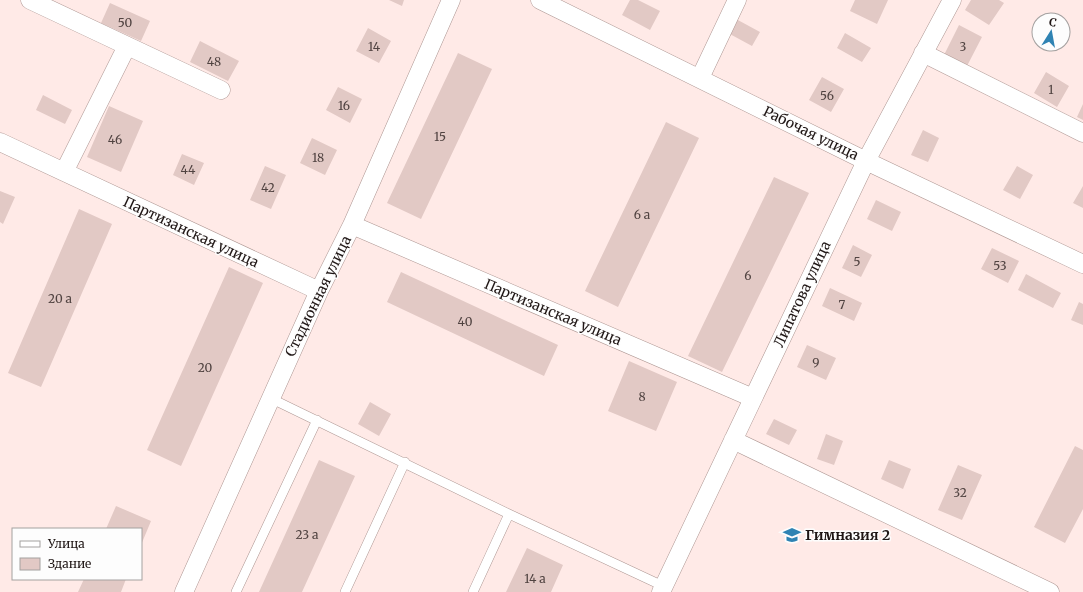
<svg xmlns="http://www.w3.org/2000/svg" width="1083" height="592" viewBox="0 0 1083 592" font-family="Merriweather,serif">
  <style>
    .building { fill: #e2c9c5 }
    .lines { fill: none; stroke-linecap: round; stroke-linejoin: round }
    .lane-casing { stroke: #ae9793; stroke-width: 10 }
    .street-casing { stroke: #ae9793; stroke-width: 19 }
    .lane { stroke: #fff; stroke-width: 9 }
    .street { stroke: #fff; stroke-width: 18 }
    .labels { text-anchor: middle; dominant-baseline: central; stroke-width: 3; stroke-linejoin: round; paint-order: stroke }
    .number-label { font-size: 12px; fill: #504341 }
    .street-label { font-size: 14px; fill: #1f1615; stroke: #fdfdfd }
    .poi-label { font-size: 14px; font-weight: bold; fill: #1f1615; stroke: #fdfdfd; text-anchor: start }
  </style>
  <rect width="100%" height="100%" fill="#ffeae7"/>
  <path class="building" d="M389 0H404L402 6Z
    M630 0H638L660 11 650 30 622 15Z
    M855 0H888L877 24 850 11Z
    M971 0H999L1004 3 989 25 965 10Z
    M110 3 150 21 141 41 101 23Z
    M736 19 760 32 752 46 728 33Z
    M959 25 982 37 967 66 944 55Z
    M368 28 391 41 379 63 356 51Z
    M845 33 871 48 862 62 837 48Z
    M200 41 239 61 228 81 190 62Z
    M458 53 492 69 421 219 387 203Z
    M1046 72 1069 86 1057 107 1034 93Z
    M822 77 844 89 831 112 809 100Z
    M338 87 362 99 350 123 326 110Z
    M43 95 72 110 65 124 36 110Z
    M1083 104V120L1077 117Z
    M109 106 143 121 121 172 87 157Z
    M666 122 699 138 618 307 585 291Z
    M923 130 939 138 928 162 911 155Z
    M312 138 337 150 325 175 300 163Z
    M182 154 204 163 194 185 173 175Z
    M265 166 286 175 271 209 250 200Z
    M1017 166 1033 175 1020 199 1003 190Z
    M774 177 809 193 722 372 688 356Z
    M1083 186V208L1073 203Z
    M0 191 15 197 3 224 0 222Z
    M876 200 901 212 892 231 867 219Z
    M79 209 112 224 41 387 8 373Z
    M853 245 872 255 861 277 842 268Z
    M992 248 1019 261 1008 283 981 269Z
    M229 267 263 283 181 466 147 450Z
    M401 272 558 345 544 376 387 302Z
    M1026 274 1061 293 1053 308 1018 290Z
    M830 288 862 303 854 321 822 306Z
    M1079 302 1083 304V325L1071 320Z
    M807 345 836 358 826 380 797 367Z
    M629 361 677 382 656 431 608 411Z
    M370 402 391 414 379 436 358 424Z
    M774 419 797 430 789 445 766 434Z
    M826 434 843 441 834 465 817 459Z
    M1075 446 1083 450V509L1065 543 1034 527Z
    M319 460 355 476 302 592H259Z
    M889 460 911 469 903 489 881 479Z
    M958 465 982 475 962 520 938 510Z
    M116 506 151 521 141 545V529H106Z
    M527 548 563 565 551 592H506Z
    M84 579H126L121 592H78Z"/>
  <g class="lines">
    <g class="lane-casing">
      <path id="lane" d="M270 398 509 514 663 586
        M236 592 317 420
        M345 592 405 462
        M473 592 509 514"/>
    </g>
    <g class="street-casing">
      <path id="street" d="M30 0 221 90
        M540 0 866 161 1083 264
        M923 53 1083 133
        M700 78 737 0
        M0 142 319 291
        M64 172 127 46
        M352 225 753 398
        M733 440 1050 592
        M184 592 319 291 352 225 451 0
        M661 592 866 161 952 0"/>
    </g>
    <use href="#lane" class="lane"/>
    <use href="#street" class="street"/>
  </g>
  <defs>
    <g id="school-bare" transform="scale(1.38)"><path d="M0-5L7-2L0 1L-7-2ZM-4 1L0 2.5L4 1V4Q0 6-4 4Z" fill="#2f83b3" stroke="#fdfdfd" stroke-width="2.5" paint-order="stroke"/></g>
  </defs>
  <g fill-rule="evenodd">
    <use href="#school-bare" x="792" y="535"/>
  </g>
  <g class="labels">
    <g class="number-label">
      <text x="125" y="22">50</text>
      <text x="374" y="46">14</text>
      <text x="963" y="46">3</text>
      <text x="214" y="61">48</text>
      <text x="1051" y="89">1</text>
      <text x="827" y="95">56</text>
      <text x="344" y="105">16</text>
      <text x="440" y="136">15</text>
      <text x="115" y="139">46</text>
      <text x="318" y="157">18</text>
      <text x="188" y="169">44</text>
      <text x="268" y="187">42</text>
      <text x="642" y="214">6 а</text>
      <text x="857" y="261">5</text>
      <text x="1000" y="265">53</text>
      <text x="748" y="275">6</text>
      <text x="60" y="298">20 а</text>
      <text x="842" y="304">7</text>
      <text x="465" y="321">40</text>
      <text x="816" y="362">9</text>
      <text x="205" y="367">20</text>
      <text x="642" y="396">8</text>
      <text x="960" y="492">32</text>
      <text x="307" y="534">23 а</text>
      <text x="535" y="578">14 а</text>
    </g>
    <g class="street-label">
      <text transform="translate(811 133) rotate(26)">Рабочая улица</text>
      <text transform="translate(191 232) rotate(25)">Партизанская улица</text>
      <text transform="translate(802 294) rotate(-65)">Липатова улица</text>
      <text transform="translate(318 296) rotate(-64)">Стадионная улица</text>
      <text transform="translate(553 312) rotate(23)">Партизанская улица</text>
    </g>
    <g class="poi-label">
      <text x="805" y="535">Гимназия 2</text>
    </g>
  </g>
  <rect x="12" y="528" width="130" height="52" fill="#fdfdfd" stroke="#a4a1a0"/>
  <rect x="20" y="541" width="20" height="6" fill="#ffffff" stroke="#a4a1a0"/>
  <text x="48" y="548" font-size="12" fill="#1f1615">Улица</text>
  <rect x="20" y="558" width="20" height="12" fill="#e2c9c5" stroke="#a4a1a0"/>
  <text x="48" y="568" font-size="12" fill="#1f1615">Здание</text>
  <g transform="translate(1051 32) rotate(11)"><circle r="19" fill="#fdfdfd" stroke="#a4a1a0"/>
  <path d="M0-3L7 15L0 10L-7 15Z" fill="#2f83b3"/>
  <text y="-6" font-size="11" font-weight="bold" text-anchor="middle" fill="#1f1615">С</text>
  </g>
</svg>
